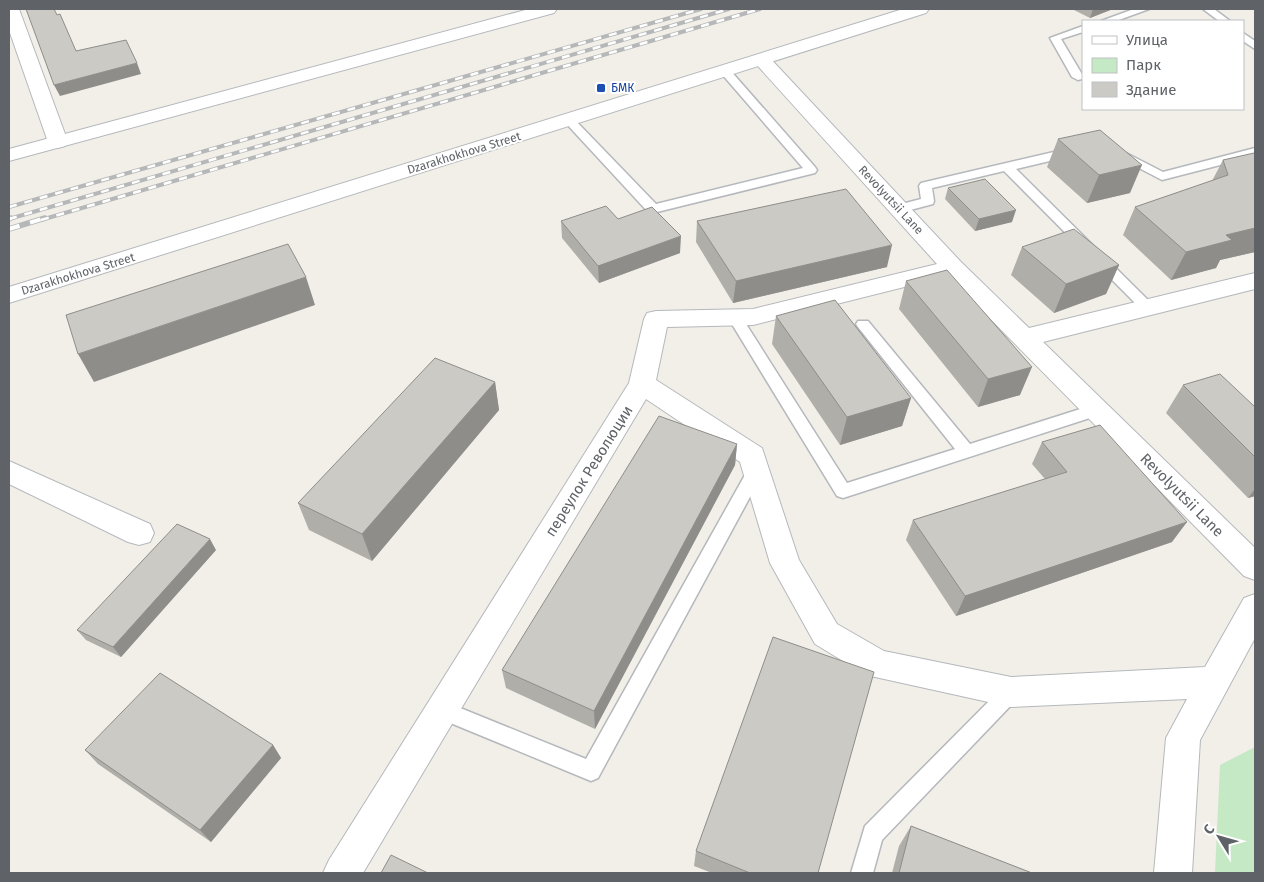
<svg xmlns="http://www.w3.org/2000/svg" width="1264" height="882" viewBox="0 0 1264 882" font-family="'Fira Sans',sans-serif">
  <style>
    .green { fill: #c5e8c5 }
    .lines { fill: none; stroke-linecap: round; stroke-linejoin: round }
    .service-casing { stroke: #b5b8bc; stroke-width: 3 }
    .minor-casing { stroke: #b5b8bc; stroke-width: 2 }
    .tertiary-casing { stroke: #b5b8bc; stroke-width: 2 }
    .service { fill: #fff; fill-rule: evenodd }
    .minor { fill: #fff; fill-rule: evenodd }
    .tertiary { fill: #fff; fill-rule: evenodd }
    .rail-far1-casing { stroke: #b6b7b8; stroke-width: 4 }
    .rail-casing { stroke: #b6b7b8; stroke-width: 5.5 }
    .rail-far1 { stroke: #fff; stroke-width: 2.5; stroke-dasharray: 8; stroke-linecap: butt }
    .rail { stroke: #fff; stroke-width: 4; stroke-dasharray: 11; stroke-linecap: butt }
    .wall { fill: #afaea9 }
    .shaded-wall { fill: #8f8d8a }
    .building { fill: #cccac5; stroke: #8f8d8a }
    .transit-dot { fill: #1a4fb4; stroke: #fff; stroke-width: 2 }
    .labels { text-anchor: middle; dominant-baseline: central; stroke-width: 4; stroke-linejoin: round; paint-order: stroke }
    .far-transit-label { font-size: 12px; fill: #164399; stroke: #fff; text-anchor: start }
    .far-street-label { font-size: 12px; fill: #5f6368; stroke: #fff }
    .street-label { font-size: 15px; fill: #5f6368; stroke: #fff }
  </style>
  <rect width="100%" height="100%" fill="#f1efe8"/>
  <path class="green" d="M1255 747V873H1215L1220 765Z"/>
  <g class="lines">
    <g class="service-casing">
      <path id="service" d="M1134 9H1149L1116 21H1101Z
        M1203 9H1214L1230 21H1219Z
        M1083 26V32L1061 39 1083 76 1082 79 1078 80 1072 77 1050 38Z
        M1243 33 1255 41V49L1243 41Z
        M725 68 729 69 815 167 817 170 815 173 653 213 648 212 563 120 565 118H573L656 204 803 168 721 73V69Z
        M1071 148 1077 152 1075 155 1016 169 1152 304 1154 307 1152 310H1142L1004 171 932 188 934 201 933 204 899 213 893 209 894 206 921 199 919 186 921 183Z
        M1255 148V156L1162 180 1116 156 1122 152 1126 153 1163 172Z
        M734 311 739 313 847 483 955 449 858 327 856 324 858 321H868L970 444 1096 404 1102 406 1104 410 1102 414 843 498 837 496 727 316Z
        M756 465 762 466 764 471 598 778 591 781 436 717 433 710 436 703 443 701 586 759 750 466Z
        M1011 683 1018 686 1021 692 1018 698 882 840 873 873H851L865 826 1004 686Z"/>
    </g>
    <g class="minor-casing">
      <path id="minor" d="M9 9H19L68 142 65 146 58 148 51 146 48 142 9 30Z
        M762 54 768 56 961 262 1029 328 1255 273V289L1043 342 1255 548V580L1244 576 948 276 753 325 667 327 656 380 762 448 799 560 837 624 884 651 1011 677 1205 667 1244 598 1255 594V638L1200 740 1192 873H1154L1166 738 1187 699 1011 707 866 675 815 644 770 563 740 462 646 399 363 873H323L329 860 629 383 644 319 647 313 656 311 753 309 937 264 756 64 753 60 756 56Z
        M9 461 150 524 154 533 150 542 139 545 128 542 9 484Z"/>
    </g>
    <g class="tertiary-casing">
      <path id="tertiary" d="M529 9H557L554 13 9 161V149Z
        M903 9H929L926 13 9 303V287Z"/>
    </g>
    <use href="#service" class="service"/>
    <use href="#minor" class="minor"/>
    <use href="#tertiary" class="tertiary"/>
    <g class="rail-far1-casing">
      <path id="rail-far1" d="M9 207 701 9
        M9 219 729 9
        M41 220 760 9"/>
    </g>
    <g class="rail-casing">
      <path id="rail" d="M9 219 11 218
        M9 229 45 218"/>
    </g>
    <use href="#rail-far1" class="rail-far1"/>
    <use href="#rail" class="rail"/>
  </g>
  <path class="wall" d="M1072 9H1113L1090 18Z
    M1058 139 1130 193 1087 203 1047 167Z
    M1255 154V252L1220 260 1216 268 1171 280 1123 235 1135 207 1212 181 1223 160Z
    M948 188 1012 222 975 231 945 199Z
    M618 219 680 253 599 283 562 238 561 221Z
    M697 221 887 267 733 303 696 242Z
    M1022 247 1119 265 1106 294 1054 313 1011 275Z
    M906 281 1020 395 978 407 899 309Z
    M776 316 911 398 902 426 840 445 772 344Z
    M495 382 499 410 372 561 309 530 298 503Z
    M1183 385 1255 407V496L1248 498 1166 413Z
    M1042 442 1172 542 956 616 906 540 913 520 1045 479 1032 464Z
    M737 444 735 465 595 729 506 688 502 670Z
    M216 550 121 657 86 640 77 630Z
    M273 745 281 758 211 842 98 764 85 750Z
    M911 826 1032 873H892L899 846Z
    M696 851 818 873H712L694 866Z"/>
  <path class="shaded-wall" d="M1093 9H1113L1090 18Z
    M137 63 141 74 60 96 54 85Z
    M1142 165 1130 193 1087 203 1099 175Z
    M1016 210 1012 222 975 231 979 219Z
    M1255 228V252L1220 260 1216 268 1171 280 1186 252 1226 235Z
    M681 236 680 253 599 283 598 266Z
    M892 245 887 267 733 303 736 281Z
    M1119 265 1106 294 1054 313 1066 284Z
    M306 277 315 305 94 382 78 354Z
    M1032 367 1020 395 978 407 988 379Z
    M495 382 499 410 372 561 362 534Z
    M911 398 902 426 840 445 847 417Z
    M737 444 735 465 595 729 594 711Z
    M1255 489V496L1248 498Z
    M1187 522 1172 542 956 616 965 596Z
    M210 539 216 550 121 657 113 647Z
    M273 745 281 758 211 842 200 830Z"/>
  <path class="building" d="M26 9H54L57 15 60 14 76 51 126 40 137 63 54 85Z
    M1100 130 1142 165 1099 175 1058 139Z
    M1254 153 1255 154V228L1226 235 1232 240 1186 252 1135 207 1228 175 1223 160Z
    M985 179 1016 210 979 219 948 188Z
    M846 189 892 245 736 281 697 221Z
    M606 206 618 219 652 207 681 236 598 266 561 221Z
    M1074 229 1119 265 1066 284 1022 247Z
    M288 244 306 277 78 354 66 315Z
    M947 270 1032 367 988 379 906 281Z
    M835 300 911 398 847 417 776 316Z
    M435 358 495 382 362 534 298 503Z
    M1220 374 1255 407V457L1183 385Z
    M659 416 737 444 594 711 502 670Z
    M1100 425 1187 522 965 596 913 520 1067 472 1042 442Z
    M177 524 210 539 113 647 77 630Z
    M773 637 874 672 818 873H750L696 851Z
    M160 673 273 745 200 830 85 750Z
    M911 826 1032 873H899Z
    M391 855 428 873H381Z"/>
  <rect class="transit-dot" x="596" y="83" width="10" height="10" rx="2.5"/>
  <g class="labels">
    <g class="far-transit-label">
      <text x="611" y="88">БМК</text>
    </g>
    <g class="far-street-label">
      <text transform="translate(464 153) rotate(-17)">Dzarakhokhova Street</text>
      <text transform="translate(891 200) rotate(47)">Revolyutsii Lane</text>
      <text transform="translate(78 274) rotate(-17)">Dzarakhokhova Street</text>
    </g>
    <g class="street-label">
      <text transform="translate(589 471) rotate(-58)">переулок Революции</text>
      <text transform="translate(1182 495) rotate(45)">Revolyutsii Lane</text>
    </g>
  </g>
  <rect width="1264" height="882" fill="none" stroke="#5f6368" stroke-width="20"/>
  <rect x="1082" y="20" width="162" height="90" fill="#ffffff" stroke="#bfc1c3"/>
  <rect x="1092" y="36" width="25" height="8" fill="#ffffff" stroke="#bfc1c3"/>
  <text x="1126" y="45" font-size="15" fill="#5f6368">Улица</text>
  <rect x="1092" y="58" width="25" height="15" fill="#c5e8c5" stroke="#bfc1c3"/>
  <text x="1126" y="70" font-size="15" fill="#5f6368">Парк</text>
  <rect x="1092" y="82" width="25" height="15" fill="#cccac5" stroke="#bfc1c3"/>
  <text x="1126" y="95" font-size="15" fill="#5f6368">Здание</text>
  <g transform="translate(1219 837) rotate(307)" stroke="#ffffff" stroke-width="4" paint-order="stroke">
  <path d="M0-4L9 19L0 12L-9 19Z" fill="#5f6368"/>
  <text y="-8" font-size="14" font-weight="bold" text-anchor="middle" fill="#5f6368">С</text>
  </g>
</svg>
